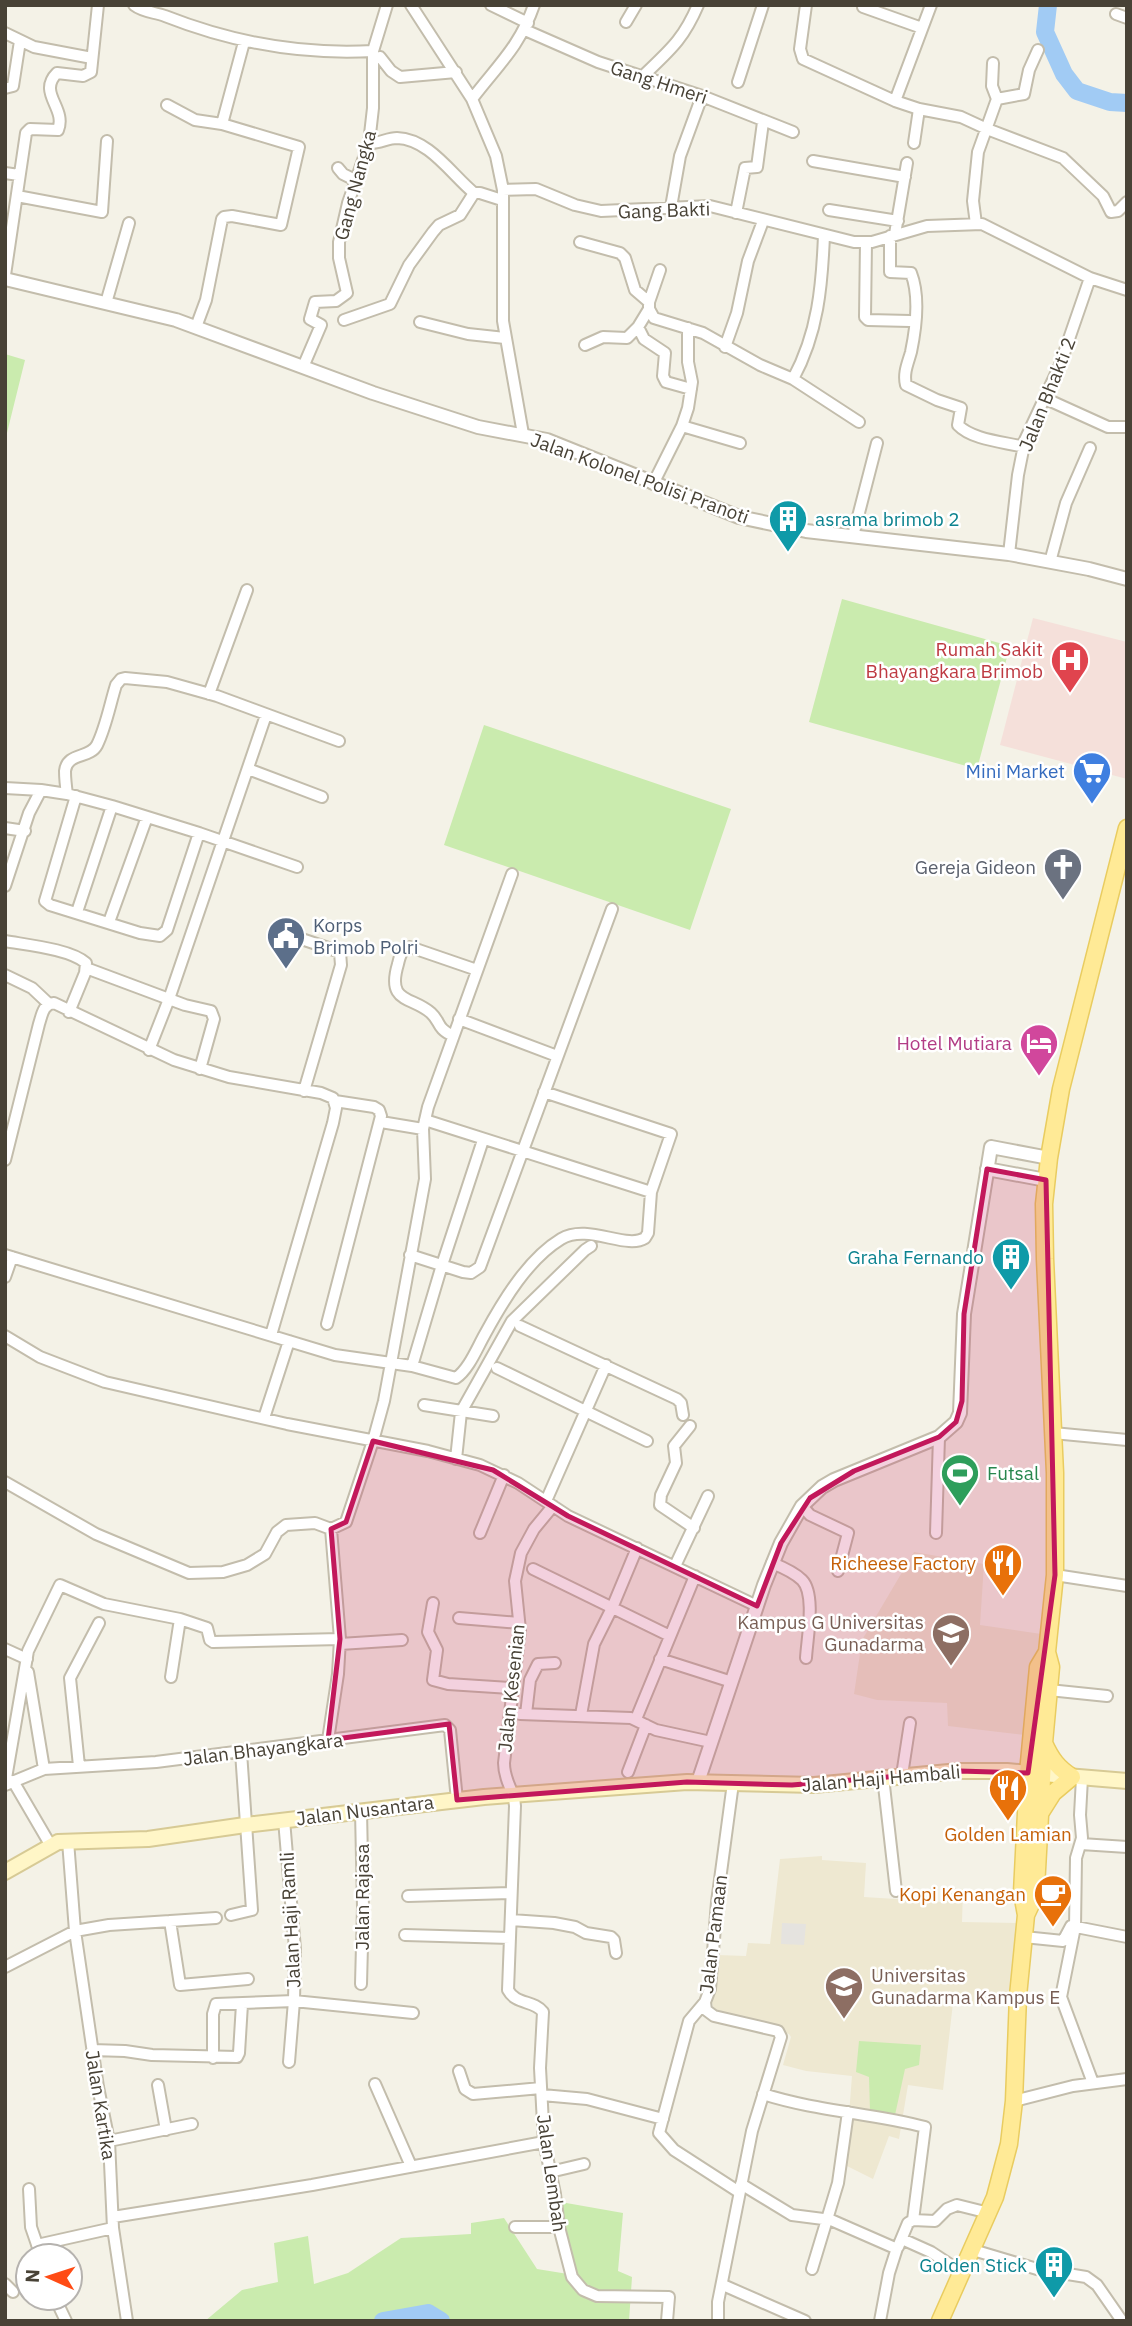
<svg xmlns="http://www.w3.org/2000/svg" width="1132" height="2326" viewBox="0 0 1132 2326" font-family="'IBM Plex Sans',sans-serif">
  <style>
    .education { fill: #eee8d1 }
    .medical { fill: #f5e0da }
    .green { fill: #caebae }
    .parking { fill: #e5e3df }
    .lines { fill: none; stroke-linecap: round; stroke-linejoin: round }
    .river { stroke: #a1cbf4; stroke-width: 18 }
    .minor-casing { stroke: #c3bdac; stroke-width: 14 }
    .tertiary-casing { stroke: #c3bdac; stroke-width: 16 }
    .secondary-casing { stroke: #d7ca95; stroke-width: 18 }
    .primary-casing { stroke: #e9cc60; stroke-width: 19 }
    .minor { stroke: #fff; stroke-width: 10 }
    .tertiary { stroke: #fff; stroke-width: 12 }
    .secondary { stroke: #fff6c7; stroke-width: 14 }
    .primary { stroke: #ffea96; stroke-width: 16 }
    .marked { fill: #c2185b; fill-opacity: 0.2; stroke: #c2185b; stroke-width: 5; stroke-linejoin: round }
    .labels { text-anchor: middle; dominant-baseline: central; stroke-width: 5; stroke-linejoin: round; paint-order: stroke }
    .street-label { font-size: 19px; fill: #484236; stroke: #fff }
    .culture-label { font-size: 19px; fill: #0d838f; stroke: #fff; text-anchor: end }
    .health-label { font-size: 19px; fill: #be3a42; stroke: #fff; text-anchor: end }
    .shop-label { font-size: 19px; fill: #366cbe; stroke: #fff; text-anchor: end }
    .worship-label { font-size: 19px; fill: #5b616d; stroke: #fff; text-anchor: end }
    .service-label { font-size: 19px; fill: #4e5e75; stroke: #fff; text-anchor: start }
    .hotel-label { font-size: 19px; fill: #b23c85; stroke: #fff; text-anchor: end }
    .leisure-label { font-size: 19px; fill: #27864d; stroke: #fff; text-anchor: start }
    .food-label { font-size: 19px; fill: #c56008; stroke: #fff; text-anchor: end }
    .education-label { font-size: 19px; fill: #785e54; stroke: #fff; text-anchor: end }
  </style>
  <rect width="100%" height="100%" fill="#f4f2e7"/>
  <path class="education" d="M914 1552 984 1564 980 1625 1048 1635 1034 1736 948 1726 947 1703 877 1700 854 1694 862 1640Z
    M822 1856V1860L866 1863 864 1897 943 1902 944 1888 963 1889 962 1922 1019 1923 1012 2002H997L992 2006 953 2003 943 2090 908 2085 899 2139 889 2136 873 2179 845 2165 852 2076 806 2071 783 2065 791 2037 789 2034 716 2015 712 2003 717 1955 746 1956 748 1943 770 1944 780 1859Z"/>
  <path class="medical" d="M1033 618 1127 642V779L1000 745Z"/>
  <path class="green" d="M5 354 25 360 5 441Z
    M842 599 1010 646 977 769 809 722Z
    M484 725 731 809 690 930 444 845Z
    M859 2041 921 2045 919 2065 905 2069 895 2115 870 2111 869 2077 856 2072Z
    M555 2201 623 2213 618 2271 632 2277 629 2321H205L242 2290 278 2282 274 2243 308 2236 314 2284 348 2273 401 2238 471 2234V2223L504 2218 537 2269 568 2274Z"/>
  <path class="parking" d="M782 1923 806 1924 804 1945 781 1944Z
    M873 1995 939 1997V2003L873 2000Z"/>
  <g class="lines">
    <path class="river" d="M1048 5 1045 32 1064 74 1077 91 1110 102 1127 103
      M383 2321 428 2313 441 2321"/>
    <g class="minor-casing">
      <path id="minor" d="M134 5C143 12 154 12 165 16 231 42 302 55 373 51
        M411 5 472 99 496 156 503 190V321L523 434
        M491 5 528 23
        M806 5 800 49 803 59 895 101 919 109 961 117 987 129 1063 158 1103 196 1111 212 1118 211 1127 202
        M863 7 922 28
        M1116 14 1127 18
        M626 22 636 5
        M525 30 598 62 702 96 793 132
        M5 33 34 47 92 58
        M380 57 391 71 400 77 456 72
        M993 63 992 86 997 99
        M643 76C670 50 683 40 698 5
        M738 82 763 5
        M5 88 13 86 20 41
        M472 99C498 65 520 46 534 5
        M997 99 1024 94 1029 70 1038 50
        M895 101 931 5
        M167 105 195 120 222 124 244 42
        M369 143C379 144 387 138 397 138 429 139 451 174 474 193H480L502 200
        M914 143 919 109
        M813 161 905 177
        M338 168 343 174 355 180
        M5 173 19 175
        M503 190 536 189 575 205 601 211 710 206 854 242H872L927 226 982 224 1090 278 1127 290
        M17 196 102 212 107 141
        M671 207 680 156 702 96
        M829 210 898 221
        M736 213 745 168 757 167 763 122
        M976 224 973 201 978 152 997 99
        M895 234 907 163
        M890 236V272L911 273C920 296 916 328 911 352 908 363 903 373 906 385L937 400 961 408 958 425C972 440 1005 442 1024 447
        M580 242 620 253 625 258 635 290 649 302V309L638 327 644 339 665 353 663 376 666 382 691 389
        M866 242 865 317 868 320 910 321
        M5 275 26 133 30 129 58 130C67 108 37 93 57 73L83 76 91 72 98 5
        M649 302 660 270
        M106 303 129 223
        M649 309 654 318 703 333 760 365 793 379 859 422
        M344 320 390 304 409 265 433 232 439 225 460 215 474 193
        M420 322 468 334 505 338
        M196 327 206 300 222 219 224 217 232 216 281 225 299 147 222 124
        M585 345 603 337 627 338 638 327
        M725 347 737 313 748 261 763 221
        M303 367 321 325 310 319 315 302 336 301 347 293 339 258V242L348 203 369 143 373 108V51L387 5
        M793 379C818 333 822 286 824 235
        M1044 398 1108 427H1127
        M682 426 740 443
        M653 484 682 426 688 408 692 382 688 362V328
        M853 536 877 443
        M1009 554 1018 475 1025 440 1060 365 1090 278
        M1050 562 1066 503 1090 448
        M209 694 247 590
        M248 769 322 797
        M5 788 41 790
        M67 794C66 787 65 779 65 771 67 752 90 759 97 745 106 727 110 704 116 685L121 679 125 678 167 682 217 696 339 741
        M76 796 45 901 50 905 140 933 160 936 167 930 199 833
        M5 828 25 831
        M5 886 29 813 41 790 67 794 112 806 199 833 297 867
        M77 912 112 806
        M109 922 147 817
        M275 930 340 952 341 965 304 1091
        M5 941C27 945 70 949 86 963L85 973 69 1012
        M86 968 185 1005 211 1011 214 1019 200 1069
        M5 975 32 988 49 1004
        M459 1019 557 1056
        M453 1036C436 1028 441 1022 431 1013 412 996 386 1004 398 964 400 955 402 949 410 947L477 970
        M149 1050 169 999 266 715
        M425 1120 651 1192
        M381 1122 423 1129
        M5 1160 39 1024C42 1015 43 1004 54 1003L174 1060 229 1077 321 1093 333 1098 336 1108 333 1123 271 1335
        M5 1255 335 1355 412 1366 456 1378C469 1369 477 1348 485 1334 503 1301 528 1259 561 1239 588 1223 626 1250 645 1238L648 1233 651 1192 671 1134 544 1092
        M410 1255 463 1272 471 1273 480 1267 612 909
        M5 1277 12 1257
        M327 1324 381 1116 379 1110 374 1107 335 1101
        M520 1326 677 1399 681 1403 683 1415
        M5 1336 40 1357 105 1382 287 1424 428 1451 480 1465 518 1483 568 1516 757 1606
        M412 1366 442 1265 483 1140
        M497 1368 647 1441
        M424 1405 493 1416
        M264 1418 289 1341
        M690 1426 674 1446 676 1463 661 1495 660 1505 694 1528
        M1053 1433 1127 1440
        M456 1459 461 1412 512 1321 585 1250 591 1246
        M5 1482 96 1534 189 1573 223 1572 247 1565 265 1554 277 1532 286 1525 315 1523 331 1529 346 1522 373 1441 384 1401 425 1179 423 1129 428 1107 512 874
        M546 1501 606 1365
        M553 1506 534 1529 521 1553 515 1581 520 1630 504 1763C504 1782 514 1789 515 1806L508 1990C516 2005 534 2000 543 2012L540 2068 544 2142 555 2194 559 2227 572 2277 583 2290 597 2296 669 2297 667 2321
        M802 1506 810 1515 848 1533 838 1571
        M480 1533 504 1475
        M936 1533 939 1437
        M772 1563C782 1567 794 1572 802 1580 816 1594 807 1639 806 1658
        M675 1566 708 1496
        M533 1569 670 1636
        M1055 1575 1127 1586
        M433 1603 428 1632 437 1650 433 1680 448 1684 511 1688
        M459 1618 519 1623
        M340 1644 402 1640
        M5 1649 27 1659
        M660 1659 732 1682
        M28 1672 44 1769
        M171 1677 180 1619
        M1049 1690 1107 1696
        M520 1714 631 1718 656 1730 711 1742
        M526 1714 530 1680 538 1664 555 1663
        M581 1715 594 1644 612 1608 637 1548
        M636 1719 695 1576
        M328 1740 338 1674 340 1639 331 1529
        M79 1766 70 1678 99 1623
        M628 1772 646 1725
        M902 1775 910 1723
        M883 1777 896 1891
        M1082 1778 1080 1815 1082 1838 1076 1858 1075 1927 1061 1997 1093 2083
        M13 1781 51 1846
        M733 1783 717 1902 710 1989 705 2002 689 2021 659 2133 674 2150 739 2192
        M5 1784 28 1651 60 1585 104 1604 180 1619 207 1628 210 1640 213 1642 340 1639
        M5 1785 44 1769 156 1762 445 1725 450 1730 457 1800
        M284 1820 295 1949 294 2001 289 2062
        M68 1841 75 1931 98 2087 109 2141 113 2228 127 2321
        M1081 1844 1127 1847
        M408 1896 511 1893
        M231 1915 252 1910 241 1752
        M511 1920 554 1923 575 1927 586 1933 611 1937 614 1940 616 1953
        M170 1921 180 1985 248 1979
        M405 1935 510 1938
        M1024 1937 1063 1941 1071 1926 1127 1937
        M5 1967 75 1931 109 1925 216 1918
        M361 1984 363 1907 361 1811
        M705 2002 706 2010 714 2016 778 2031 781 2037 752 2131 718 2302V2321
        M92 2050 125 2051 152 2055 237 2057 239 2053 242 2004
        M213 2058V2014L216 2004 294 2001 413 2013
        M459 2071 465 2089 473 2094 541 2088
        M375 2084 411 2166
        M158 2085 166 2130
        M542 2095 587 2099 663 2119
        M1014 2101 1073 2086 1127 2079
        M109 2141 192 2124
        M550 2172 584 2164
        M741 2184 792 2215 831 2220 895 2248 898 2247 908 2223 913 2220 925 2127C871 2113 816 2111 763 2094
        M29 2189 31 2227 41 2256
        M113 2217 312 2185 544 2142
        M913 2220 935 2221 947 2209 957 2205 989 2213
        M515 2227H559
        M902 2239 931 2252 963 2273
        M37 2245 113 2228
        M973 2250 1037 2269 1086 2277 1097 2285 1122 2321
        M812 2269 838 2183 848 2112
        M5 2284 13 2292
        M723 2285 805 2321
        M55 2298 66 2321
        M880 2321 889 2273 897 2248"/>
    </g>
    <g class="tertiary-casing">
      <path id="tertiary" d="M5 279 176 320 373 393 478 427 547 440 739 517 806 531 1009 554 1089 569 1127 579
        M987 1169 1046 1180
        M698 1782 764 1585 781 1543 802 1506 822 1487 834 1480 939 1437 956 1422 960 1413 964 1314 991 1147 1049 1158"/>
    </g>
    <g class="secondary-casing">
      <path id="secondary" d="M5 1872 58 1842 148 1839 245 1825 484 1797 687 1782 814 1785 959 1771H1007L1127 1781"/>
    </g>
    <g class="primary-casing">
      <path id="primary" d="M1041 1812 1053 1793 1072 1777C1058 1768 1051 1759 1044 1743
        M1026 1915 1033 1900 1036 1888 1044 1743 1051 1667 1047 1652 1055 1575V1473L1045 1259 1044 1204 1049 1158 1061 1089 1127 828
        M940 2321 995 2197 1009 2144 1014 2101 1018 1996 1026 1915 1022 1893 1028 1773 1038 1667 1047 1652"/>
    </g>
    <use href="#minor" class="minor"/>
    <use href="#tertiary" class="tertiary"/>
    <use href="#secondary" class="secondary"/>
    <use href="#primary" class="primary"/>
  </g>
  <path class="marked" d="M987 1169 1046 1180 1055 1575 1028 1773 959 1771 792 1785 687 1782 457 1800 449 1724 328 1740 340 1639 331 1529 346 1522 373 1441 493 1470 568 1516 757 1606 781 1543 810 1498 854 1471 939 1437 956 1422 962 1401 964 1314Z"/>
  <defs>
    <g id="building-pin" transform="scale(2.0125)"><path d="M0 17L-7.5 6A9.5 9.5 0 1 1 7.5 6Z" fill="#0f9aa8" stroke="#fff"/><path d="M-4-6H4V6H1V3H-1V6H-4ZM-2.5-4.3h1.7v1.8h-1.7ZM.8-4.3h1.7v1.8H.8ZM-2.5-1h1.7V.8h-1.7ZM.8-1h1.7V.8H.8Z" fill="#fff"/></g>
    <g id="hospital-pin" transform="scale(2.0125)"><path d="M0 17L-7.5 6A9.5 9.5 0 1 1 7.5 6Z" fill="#e0444e" stroke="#fff"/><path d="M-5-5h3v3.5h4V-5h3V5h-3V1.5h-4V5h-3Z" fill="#fff"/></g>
    <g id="supermarket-pin" transform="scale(2.0125)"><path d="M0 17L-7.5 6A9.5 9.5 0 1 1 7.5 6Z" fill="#3f7fe0" stroke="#fff"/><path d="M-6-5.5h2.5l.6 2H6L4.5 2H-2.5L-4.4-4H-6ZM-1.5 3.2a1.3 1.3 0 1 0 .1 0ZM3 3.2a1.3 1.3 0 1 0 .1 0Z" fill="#fff"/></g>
    <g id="church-pin" transform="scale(2.0125)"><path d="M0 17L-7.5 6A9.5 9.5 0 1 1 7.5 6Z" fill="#6b7280" stroke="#fff"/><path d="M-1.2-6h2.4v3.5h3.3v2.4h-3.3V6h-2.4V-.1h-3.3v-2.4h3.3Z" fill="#fff"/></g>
    <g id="civic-pin" transform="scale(2.0125)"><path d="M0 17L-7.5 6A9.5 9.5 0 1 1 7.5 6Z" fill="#5c6f8a" stroke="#fff"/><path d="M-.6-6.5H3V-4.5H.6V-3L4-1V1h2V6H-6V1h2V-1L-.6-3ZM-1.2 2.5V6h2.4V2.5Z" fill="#fff"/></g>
    <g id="hotel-pin" transform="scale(2.0125)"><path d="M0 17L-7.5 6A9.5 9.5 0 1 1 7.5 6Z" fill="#d1479c" stroke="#fff"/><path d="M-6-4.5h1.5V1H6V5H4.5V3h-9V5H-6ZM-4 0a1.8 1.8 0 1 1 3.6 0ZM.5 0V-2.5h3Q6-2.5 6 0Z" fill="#fff"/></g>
    <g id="stadium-pin" transform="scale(2.0125)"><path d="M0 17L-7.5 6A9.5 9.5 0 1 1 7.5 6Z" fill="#2e9e5b" stroke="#fff"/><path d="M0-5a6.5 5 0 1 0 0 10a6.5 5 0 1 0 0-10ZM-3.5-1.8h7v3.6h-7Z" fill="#fff"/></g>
    <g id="restaurant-pin" transform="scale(2.0125)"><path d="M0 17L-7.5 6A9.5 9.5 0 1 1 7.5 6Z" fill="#e8710a" stroke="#fff"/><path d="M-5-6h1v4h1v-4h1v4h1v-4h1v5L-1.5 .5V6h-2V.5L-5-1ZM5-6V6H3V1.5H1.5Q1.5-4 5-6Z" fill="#fff"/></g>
    <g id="university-pin" transform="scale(2.0125)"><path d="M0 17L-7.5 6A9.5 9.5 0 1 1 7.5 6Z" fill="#8d6e63" stroke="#fff"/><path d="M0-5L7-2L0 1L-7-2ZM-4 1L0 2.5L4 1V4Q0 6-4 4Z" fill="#fff"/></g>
    <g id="cafe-pin" transform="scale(2.0125)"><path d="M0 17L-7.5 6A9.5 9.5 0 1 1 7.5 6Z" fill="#e8710a" stroke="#fff"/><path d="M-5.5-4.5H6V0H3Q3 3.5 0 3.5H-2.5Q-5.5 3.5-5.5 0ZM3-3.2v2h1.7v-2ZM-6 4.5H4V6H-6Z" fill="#fff"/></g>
  </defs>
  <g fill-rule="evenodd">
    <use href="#building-pin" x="788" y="519"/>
    <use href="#hospital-pin" x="1070" y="660"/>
    <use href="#supermarket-pin" x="1092" y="771"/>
    <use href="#church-pin" x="1063" y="867"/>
    <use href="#civic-pin" x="286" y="936"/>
    <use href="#hotel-pin" x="1039" y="1043"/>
    <use href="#building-pin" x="1011" y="1257"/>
    <use href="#stadium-pin" x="960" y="1473"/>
    <use href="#restaurant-pin" x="1003" y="1563"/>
    <use href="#university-pin" x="951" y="1633"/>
    <use href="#restaurant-pin" x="1008" y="1788"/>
    <use href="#cafe-pin" x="1053" y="1894"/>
    <use href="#university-pin" x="844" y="1986"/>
    <use href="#building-pin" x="1054" y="2265"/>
  </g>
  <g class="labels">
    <g class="street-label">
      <text transform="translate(659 82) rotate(18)">Gang Hmeri</text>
      <text transform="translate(355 185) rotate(-75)">Gang Nangka</text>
      <text transform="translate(664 210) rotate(-2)">Gang Bakti</text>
      <text transform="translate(1047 394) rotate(-68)">Jalan Bhakti 2</text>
      <text transform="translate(640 478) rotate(20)">Jalan Kolonel Polisi Pranoti</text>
      <text transform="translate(511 1688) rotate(-84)">Jalan Kesenian</text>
      <text transform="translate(263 1749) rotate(-7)">Jalan Bhayangkara</text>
      <text transform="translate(881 1778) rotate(-5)">Jalan Haji Hambali</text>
      <text transform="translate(365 1810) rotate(-7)">Jalan Nusantara</text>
      <text transform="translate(362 1897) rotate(-90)">Jalan Rajasa</text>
      <text transform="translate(290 1920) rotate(-93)">Jalan Haji Ramli</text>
      <text transform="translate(713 1934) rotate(-83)">Jalan Pamaan</text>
      <text transform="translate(101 2105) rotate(81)">Jalan Kartika</text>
      <text transform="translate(552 2173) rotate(82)">Jalan Lembah</text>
    </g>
    <g class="culture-label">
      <text x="815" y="519" text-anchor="start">asrama brimob 2</text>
      <text x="984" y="1257">Graha Fernando</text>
      <text x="1027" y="2265">Golden Stick</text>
    </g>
    <g class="health-label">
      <text x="1043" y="649">Rumah Sakit<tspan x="1043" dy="22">Bhayangkara Brimob</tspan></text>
    </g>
    <g class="shop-label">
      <text x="1065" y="771">Mini Market</text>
    </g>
    <g class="worship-label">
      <text x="1036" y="867">Gereja Gideon</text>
    </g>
    <g class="service-label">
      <text x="313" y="925">Korps<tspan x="313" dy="22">Brimob Polri</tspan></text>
    </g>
    <g class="hotel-label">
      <text x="1012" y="1043">Hotel Mutiara</text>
    </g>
    <g class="leisure-label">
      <text x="987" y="1473">Futsal</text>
    </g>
    <g class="food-label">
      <text x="976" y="1563">Richeese Factory</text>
      <text x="1008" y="1834" text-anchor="middle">Golden Lamian</text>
      <text x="1026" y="1894">Kopi Kenangan</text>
    </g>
    <g class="education-label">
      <text x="924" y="1622">Kampus G Universitas<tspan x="924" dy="22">Gunadarma</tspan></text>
      <text x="871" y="1975" text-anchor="start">Universitas<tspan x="871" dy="22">Gunadarma Kampus E</tspan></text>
    </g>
  </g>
  <rect width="1132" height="2326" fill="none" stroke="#484236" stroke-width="14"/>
  <g transform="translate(49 2277) rotate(273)"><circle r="33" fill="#ffffff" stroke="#b6b3af" stroke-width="2"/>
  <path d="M0-5L12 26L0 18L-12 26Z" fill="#ff4b14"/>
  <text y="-10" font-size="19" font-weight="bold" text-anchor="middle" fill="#484236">N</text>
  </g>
</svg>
